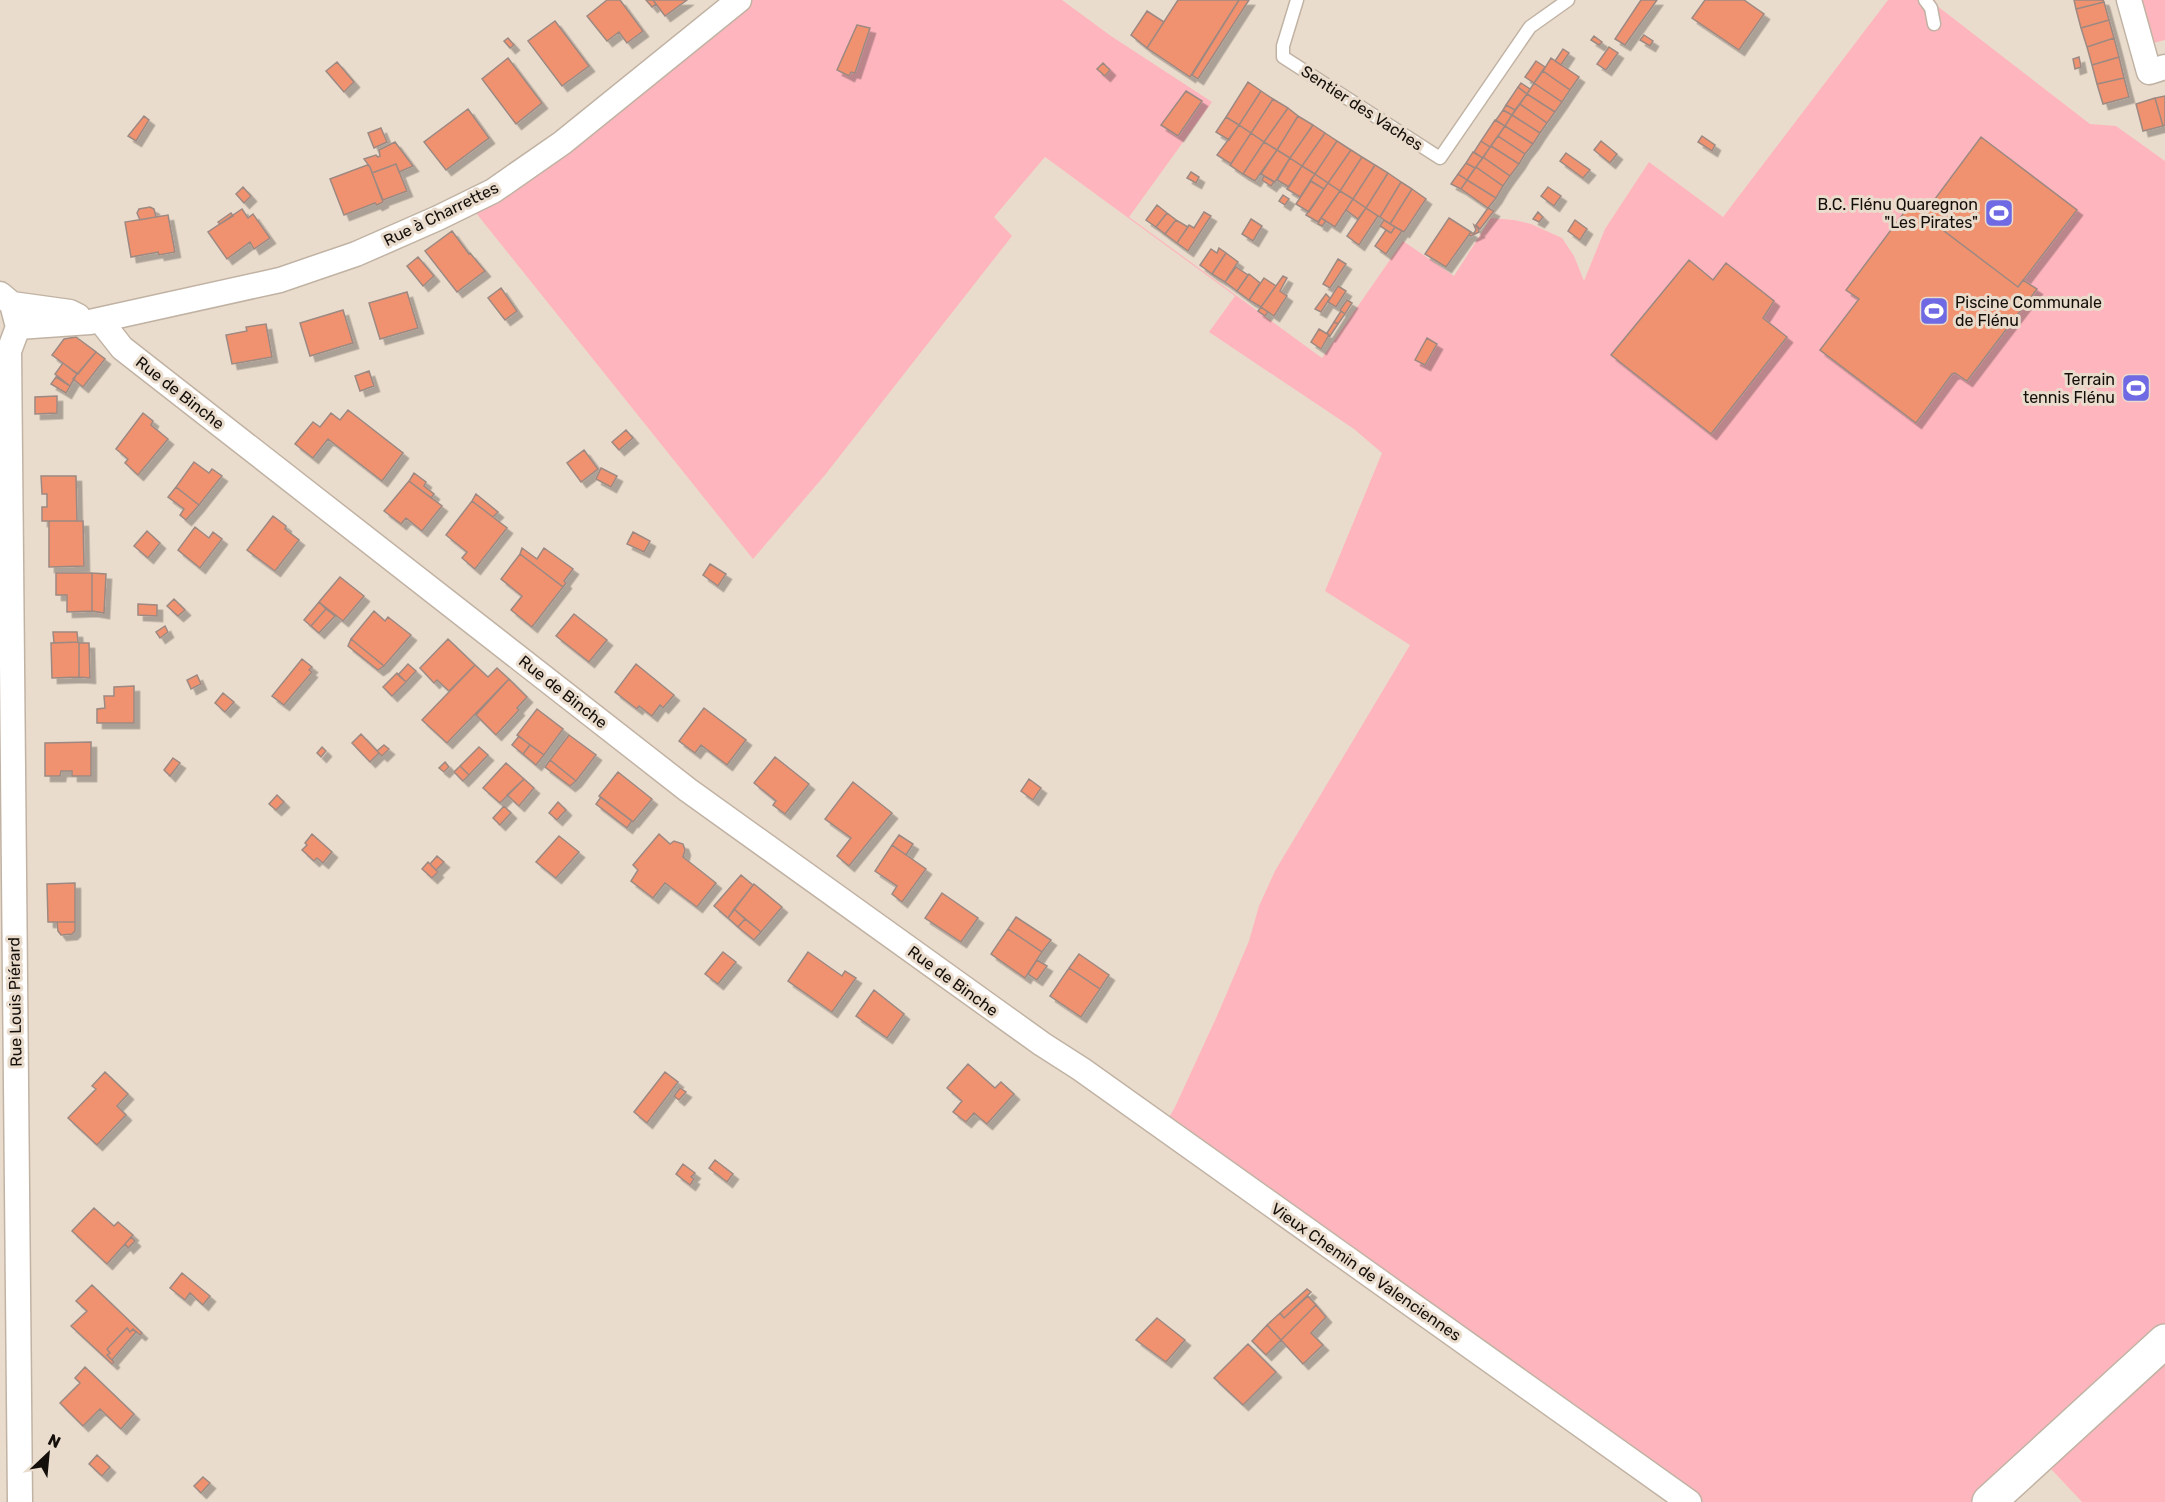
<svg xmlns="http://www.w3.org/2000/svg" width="2165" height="1502" viewBox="0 0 2165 1502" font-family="Rubik,sans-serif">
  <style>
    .green { fill: #feb5bd }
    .building { fill: #f0926f; stroke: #9d8982; stroke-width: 1.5; filter: url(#shadow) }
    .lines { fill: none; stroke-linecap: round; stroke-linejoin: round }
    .lane-casing { stroke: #c1b3a4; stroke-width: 15 }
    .street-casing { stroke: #c1b3a4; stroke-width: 27 }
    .secondary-casing { stroke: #c1b3a4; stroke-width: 36 }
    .lane { stroke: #fff; stroke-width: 12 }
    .street { stroke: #fff; stroke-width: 24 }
    .secondary { stroke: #fff; stroke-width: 33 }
    .labels { text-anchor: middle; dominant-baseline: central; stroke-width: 6; stroke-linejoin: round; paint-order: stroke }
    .street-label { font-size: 16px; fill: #140f0a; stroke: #eadccc }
    .poi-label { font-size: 16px; fill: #140f0a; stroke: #eadccc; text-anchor: end }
  </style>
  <defs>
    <filter id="shadow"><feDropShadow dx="5.5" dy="5.5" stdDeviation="0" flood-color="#0004"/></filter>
  </defs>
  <rect width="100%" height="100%" fill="#eadccc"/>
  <path class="green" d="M739 0H1062L1111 36 1212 102 1129 217 1322 358 1403 241 1454 276 1491 218 1514 220 1531 224 1562 238 1574 256 1584 281 1605 229 1649 162 1723 217 1888 0H1935L1936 5 2090 124 2116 126 2165 161V1502H2082L2052 1470 2041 1454 1989 1502H1689L1163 1128 1175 1107 1217 1016 1249 941 1259 906 1275 871 1410 645 1325 591 1382 453 1354 429 1209 332 1235 296 1045 157 994 217 1012 236 825 475 753 559 468 203Z
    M2129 0H2165V40L2142 46Z"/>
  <path class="building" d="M607 0H620L643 31 627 43 619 32 607 41 587 16Z
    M646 0H653L656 4 652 7Z
    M653 0H687L665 16Z
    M1178 0H1239L1190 77 1147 48Z
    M1239 0H1249L1198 79 1192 75Z
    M1641 0H1657L1625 45 1615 39Z
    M1705 0H1744L1764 14 1739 50 1692 18Z
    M2074 0H2103L2104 2 2076 9Z
    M2104 2 2109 20 2081 28 2076 9Z
    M1147 11 1164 22 1147 48 1131 35Z
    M2109 20 2114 38 2087 47 2081 28Z
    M555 21 589 66 562 86 528 41Z
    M857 25 870 28 855 73 851 72 849 76 837 70Z
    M1644 35 1653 41 1650 46 1640 40Z
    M1594 36 1602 42 1599 45 1591 40Z
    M508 38 514 45 510 48 504 41Z
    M2114 38 2119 57 2092 65 2087 47Z
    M1609 47 1618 53 1606 70 1597 64Z
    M1563 49 1569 53 1561 65 1555 61Z
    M2079 57 2081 67 2075 69 2073 59Z
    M2119 57 2124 78 2097 84 2092 65Z
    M508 58 542 103 516 124 482 79Z
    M1551 58 1579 77 1570 90 1543 71Z
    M1536 61 1545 67 1534 83 1525 77Z
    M337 62 354 82 344 92 326 71Z
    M1103 63 1110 70 1105 76 1097 69Z
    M1543 71 1570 90 1562 102 1534 83Z
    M2124 78 2129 97 2103 104 2097 84Z
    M1248 82 1261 91 1239 125 1226 117Z
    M1521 83 1530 89 1527 94 1518 87Z
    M1534 83 1562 102 1555 112 1527 94Z
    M1518 87 1527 94 1515 110 1506 105Z
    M1186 91 1202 101 1178 136 1161 125Z
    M1261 91 1273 99 1251 133 1239 125Z
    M1527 94 1555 112 1547 123 1520 104Z
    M2165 96V125L2163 126 2155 98Z
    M2155 98 2163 126 2143 131 2136 104Z
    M1273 99 1288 108 1264 142 1251 133Z
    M1520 104 1547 123 1540 133 1512 115Z
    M1506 105 1515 110 1512 115 1503 110Z
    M1288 108 1298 116 1277 150 1264 142Z
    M468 109 489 138 446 170 424 142Z
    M1503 110 1512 115 1505 126 1496 120Z
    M1512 115 1540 133 1533 144 1505 126Z
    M144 116 149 120 136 141 128 136Z
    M1298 116 1313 125 1290 158 1277 150Z
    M1226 117 1239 125 1229 140 1216 132Z
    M1495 120 1505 126 1490 147 1481 141Z
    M1239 125 1251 133 1231 164 1217 155Z
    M1313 125 1325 133 1302 166 1290 158Z
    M1505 126 1533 144 1525 154 1498 136Z
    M381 128 387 142 374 148 368 133Z
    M1251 133 1264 142 1243 174 1230 165Z
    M1325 133 1337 141 1315 174 1302 166Z
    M1498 136 1525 154 1519 164 1491 146Z
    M1702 136 1715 145 1712 151 1698 142Z
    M1981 137 2077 210 2018 287 1923 215Z
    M1337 141 1351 150 1328 183 1315 174Z
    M1481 141 1490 147 1483 158 1474 152Z
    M1601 141 1617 154 1610 163 1594 150Z
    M395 142 413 166 399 172 396 164 372 173 370 167 364 159 376 155 378 157 380 156 379 150Z
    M1264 142 1277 150 1255 181 1243 174Z
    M1491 146 1519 164 1510 176 1483 157Z
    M1277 150 1290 158 1275 182 1261 174Z
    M1351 150 1362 157 1340 191 1328 183Z
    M1473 152 1483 158 1475 168 1466 163Z
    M1566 153 1590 170 1583 178 1560 161Z
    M1362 157 1375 165 1353 199 1340 191Z
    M1483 157 1510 176 1503 186 1476 167Z
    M1290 158 1302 166 1289 187 1277 180Z
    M1466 163 1475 168 1467 180 1458 174Z
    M396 164 407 191 383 200 372 173Z
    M367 165 370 167 383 202 377 205 375 203 370 205 344 215 330 179Z
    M1375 165 1388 173 1366 208 1353 199Z
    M1302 166 1315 174 1300 197 1287 189Z
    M1476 167 1503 186 1496 198 1467 180Z
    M1191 172 1199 177 1196 183 1187 178Z
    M1388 173 1401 182 1380 217 1378 216 1366 208Z
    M1315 174 1328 183 1324 189 1310 181Z
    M1458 174 1467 180 1461 189 1451 184Z
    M1264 176 1274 182 1271 186 1262 180Z
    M1467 180 1496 198 1488 208 1461 189Z
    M1311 181 1324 189 1309 212 1296 204Z
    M1401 182 1412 189 1390 224 1380 217Z
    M1328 183 1340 191 1318 222 1306 215Z
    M243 187 251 196 244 203 236 194Z
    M1548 187 1561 196 1554 206 1541 196Z
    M1412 189 1426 199 1404 232 1390 224Z
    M1340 191 1353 199 1335 227 1321 218Z
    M1283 195 1289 199 1285 205 1279 201Z
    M1353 199 1366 208 1358 219 1346 210Z
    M1912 202 1925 212 1923 215 2018 287 2023 280 2037 289 1967 381 1955 373 1952 374 1916 423 1820 350 1859 299 1846 290Z
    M1157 205 1167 213 1156 227 1146 220Z
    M150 207 154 209 156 217 140 220 137 213 139 209Z
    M1366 208 1378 216 1359 245 1347 236Z
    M1488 208 1494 211 1480 229 1476 225Z
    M242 209 248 218 253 214 270 238 254 249 250 242 227 259 208 232Z
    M1204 212 1211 216 1188 251 1177 243 1189 225 1194 228Z
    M1538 212 1543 217 1539 222 1533 219Z
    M231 213 233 216 220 224 218 222Z
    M1167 213 1176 220 1165 234 1156 227Z
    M168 215 175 252 159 255 158 252 131 257 125 222Z
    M1321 218 1326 221 1322 226 1318 224Z
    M1449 218 1471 232 1446 267 1425 254Z
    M1251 219 1262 226 1253 241 1242 234Z
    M1176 220 1188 227 1177 243 1165 234Z
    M1384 220 1395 227 1391 233 1380 226Z
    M1575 220 1587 229 1580 240 1568 231Z
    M1474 225 1478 228 1479 232 1471 236 1469 235 1470 233H1474L1476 230Z
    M1395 227 1402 231 1386 254 1375 246 1386 230 1391 233Z
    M452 231 469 254 470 253 485 271 457 292 425 251Z
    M1219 248 1226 253 1212 274 1200 265 1211 249 1217 253Z
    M1226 253 1238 262 1225 282 1212 274Z
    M418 257 434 276 423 286 407 266Z
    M1338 259 1346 264 1330 288 1323 284Z
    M1689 260 1713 280 1726 263 1774 301 1763 318 1787 337 1711 434 1611 355Z
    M1236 267 1248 275 1237 291 1225 282Z
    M1249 274 1260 283 1249 300 1237 291Z
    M1283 276 1287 278 1280 291 1287 296 1274 316 1261 307Z
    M1264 278 1276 286 1261 307 1249 300Z
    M1338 286 1346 291 1336 307 1328 302Z
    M501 288 517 311 505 320 488 298Z
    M407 292 418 328 380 339 369 303Z
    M1326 294 1330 298 1321 312 1315 309Z
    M1347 300 1352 303 1345 314 1340 310Z
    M1261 307 1268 312 1265 316 1258 311Z
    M343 310 353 343 310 356 300 323Z
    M1341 311 1345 314 1338 324 1334 322Z
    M1334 322 1338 324 1330 336 1327 333Z
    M266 324 272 357 232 364 226 335 247 331 246 327Z
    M1319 329 1329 335 1321 349 1311 342Z
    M76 337 96 352 78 374 52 355 64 339Z
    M1427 338 1437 344 1425 365 1415 360Z
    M96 352 105 359 83 387 73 379Z
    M63 363 77 374 70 386 55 374Z
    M369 371 374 386 360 391 355 376Z
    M56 377 70 386 66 393 51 384Z
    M57 396V413L35 414V397Z
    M348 410 403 453 382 481 328 439 313 458 295 444 313 422 320 427 331 413 340 420Z
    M143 413 153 421 151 425 168 439 138 475 125 463 128 459 116 449Z
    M626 430 633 438 619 450 612 442Z
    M584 450 598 469 581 482 567 463Z
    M194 462 209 473 212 469 222 476 199 505 176 487Z
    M601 468 617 476 611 487 596 479Z
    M414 473 426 482 424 486 434 494 431 498 409 481Z
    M41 476H76L77 521H42V507H47V494H42Z
    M409 481 442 506 422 531 406 518 401 524 384 511Z
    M176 487 199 505 186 520 180 515 184 509 168 497Z
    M476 494 498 512 493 517 472 501Z
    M472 501 507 528 475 569 462 558 467 552 446 535Z
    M273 516 286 526 285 529 299 540 275 571 247 550Z
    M49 521H83L84 566 49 567Z
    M195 527 209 538 213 532 222 539 200 568 178 550Z
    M147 531 160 543 148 558 134 546Z
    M633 532 650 541 644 552 627 544Z
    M522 548 537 559 544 548 573 569 564 581 566 583 563 587 520 554Z
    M520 554 563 587 532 627 511 610 522 596 501 579Z
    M710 564 726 574 718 586 703 575Z
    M56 573H92V611L67 612V595H56Z
    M92 573 106 574 104 613 92 611Z
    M340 577 364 596 343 621 319 602Z
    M174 599 185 610 178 616 167 606Z
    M319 602 326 609 311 626 304 620Z
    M138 604 157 605V616L138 615Z
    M326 609 335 616 319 633 311 626Z
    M374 611 385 621 388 617 411 635 384 666 351 639Z
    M574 614 607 640 589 662 556 636Z
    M165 626 168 632 160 638 156 632Z
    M53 632H77L78 642 54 643Z
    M351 639 384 666 378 670 348 646Z
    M448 639 475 665 449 691 437 680 434 683 420 668Z
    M78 642 79 643V677L52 678 51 643Z
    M79 643H89L90 678 79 677Z
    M302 659 312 667 309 670 312 672 284 705 272 696Z
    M408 664 416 671 406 682 398 675Z
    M636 664 674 695 663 708 660 705 652 716 639 706 637 709 615 692Z
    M475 665 488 677 497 668 509 679 447 743 422 720Z
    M397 673 406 682 392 696 383 687Z
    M197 675 201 684 191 689 187 680Z
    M509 679 527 697 517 708 519 710 496 735 476 715Z
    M134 686V723H97V709L105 708 104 696H114V687Z
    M223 693 234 702 225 712 215 703Z
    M704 708 746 740 727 765 701 745 695 753 679 741Z
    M537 709 563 729 544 755 517 735Z
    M361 734 379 753 370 762 352 743Z
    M569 735 596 755 576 781 550 760Z
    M519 736 530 745 523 754 512 745Z
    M91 742V776H72V771H61L60 776H45V743Z
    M384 745 389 749 382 756 377 751Z
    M530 745 544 755 536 765 523 754Z
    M322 747 326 751 321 757 317 753Z
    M479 747 488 755 469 775 460 766Z
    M775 757 809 784 785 814 773 805 776 801 754 783Z
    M173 758 180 763 170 776 164 770Z
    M550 760 576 781 570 786 545 767Z
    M445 762 449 767 444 772 439 768Z
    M506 763 524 779 500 803 483 788Z
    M460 766 469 775 463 781 454 772Z
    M618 772 652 799 633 822 599 796Z
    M524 779 534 788 519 806 507 795Z
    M1029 779 1041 788 1033 800 1021 791Z
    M853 782 892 813 849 866 837 856 851 838 825 819Z
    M277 795 284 802 276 810 269 804Z
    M601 797 632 821 627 828 596 804Z
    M558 802 566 810 557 820 549 813Z
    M504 806 511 813 500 825 493 818Z
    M312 834 332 852 323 863 317 858 314 861 302 850 307 845 305 843Z
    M659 834 670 844 674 841 683 844 685 850 683 857 716 883 697 907 665 883 653 898 631 881 638 870 633 865Z
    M899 835 913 844 906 855 892 845Z
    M559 836 579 852 556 878 536 862Z
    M892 845 926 869 902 902 892 894 897 886 875 871Z
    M437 856 444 862 436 870 430 864Z
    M428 862 438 872 432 878 422 869Z
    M741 875 753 885 728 918 714 906Z
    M75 883V922H48L47 884Z
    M754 884 782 907 761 932 734 909Z
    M942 893 978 918 961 942 925 918Z
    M734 909 745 919 738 927 728 918Z
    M1016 917 1051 940 1042 952 1008 929Z
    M745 919 761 932 754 940 738 927Z
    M57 922H75V931L72 934 61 935 58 931Z
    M1008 929 1042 952 1025 978 991 954Z
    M723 952 736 962 718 984 705 974Z
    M808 952 842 976 845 971 856 978 832 1012 788 981Z
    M1079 954 1109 975 1100 989 1069 968Z
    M1037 960 1047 966 1037 980 1028 974Z
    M1069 968 1100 989 1081 1017 1050 996Z
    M874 990 904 1014 887 1038 856 1016Z
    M968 1064 995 1088 1001 1082 1014 1094 987 1124 974 1113 966 1122 953 1112 962 1101 947 1088Z
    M105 1072 128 1094 117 1106 126 1115 97 1145 68 1118 96 1089 92 1086Z
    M665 1072 678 1082 647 1123 634 1112Z
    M680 1088 686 1092 679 1100 674 1096Z
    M715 1160 733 1174 727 1182 709 1168Z
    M683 1164 695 1173 691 1177 694 1179 690 1185 676 1174Z
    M94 1208 114 1226 118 1222 133 1235 107 1264 72 1231Z
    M131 1237 135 1241 128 1248 125 1244Z
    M182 1273 210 1296 203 1305 190 1293 185 1300 170 1288Z
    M92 1285 142 1333 140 1335 133 1329 130 1332 127 1328 107 1349 110 1353 107 1355 114 1362 112 1364 71 1326 87 1311 76 1301Z
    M1307 1289 1311 1292 1284 1318 1280 1313Z
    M1308 1296 1316 1305 1281 1340 1267 1325 1280 1313 1284 1318Z
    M1316 1305 1326 1317 1311 1333 1323 1345 1303 1364 1281 1340Z
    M1157 1318 1185 1340 1166 1362 1136 1340Z
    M1267 1325 1281 1340 1266 1355 1252 1341Z
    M127 1328 130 1332 133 1329 136 1332 112 1360 107 1355 110 1353 107 1349Z
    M1248 1344 1276 1372 1243 1405 1214 1378Z
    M85 1367 134 1414 121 1429 100 1409 83 1426 60 1403 80 1383 75 1378Z
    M97 1455 110 1467 102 1476 89 1464Z
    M203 1477 210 1483 201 1493 194 1486Z"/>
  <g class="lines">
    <g class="lane-casing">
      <path id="lane" d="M1297 0 1283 46V57L1440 158 1530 27 1568 0
        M1925 0 1931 8 1934 24"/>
    </g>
    <g class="street-casing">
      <path id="street" d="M2129 0 2149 72 2165 67
        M0 294 12 304 18 327 9 351 20 1502
        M12 304 70 312 78 316
        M100 320 122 348 688 790 1042 1044 1081 1069 1689 1502
        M18 327 90 322 280 280 356 254 438 218 493 191 562 143 739 0"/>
    </g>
    <g class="secondary-casing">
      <path id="secondary" d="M1989 1502 2165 1341"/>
    </g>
    <use href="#lane" class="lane"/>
    <use href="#street" class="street"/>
    <use href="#secondary" class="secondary"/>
  </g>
  <defs>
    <g id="stadium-square" transform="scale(1.5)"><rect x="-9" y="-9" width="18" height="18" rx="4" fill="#6f69e3" stroke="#eadccc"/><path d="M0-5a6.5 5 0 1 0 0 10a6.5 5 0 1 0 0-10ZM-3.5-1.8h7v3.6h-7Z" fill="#fff"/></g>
  </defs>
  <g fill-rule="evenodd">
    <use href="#stadium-square" x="1999" y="213"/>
    <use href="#stadium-square" x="1934" y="311"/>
    <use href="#stadium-square" x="2136" y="388"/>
  </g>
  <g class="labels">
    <g class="street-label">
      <text transform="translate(1362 108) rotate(33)">Sentier des Vaches</text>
      <text transform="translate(441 214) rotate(-26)">Rue à Charrettes</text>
      <text transform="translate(180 393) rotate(38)">Rue de Binche</text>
      <text transform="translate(563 692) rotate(38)">Rue de Binche</text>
      <text transform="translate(953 981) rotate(36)">Rue de Binche</text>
      <text transform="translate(15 1002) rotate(-91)">Rue Louis Piérard</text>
      <text transform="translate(1366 1272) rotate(35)">Vieux Chemin de Valenciennes</text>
    </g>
    <g class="poi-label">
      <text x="1978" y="204">B.C. Flénu Quaregnon<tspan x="1978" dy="18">"Les Pirates"</tspan></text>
      <text x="1955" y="302" text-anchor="start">Piscine Communale<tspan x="1955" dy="18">de Flénu</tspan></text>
      <text x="2115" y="379">Terrain<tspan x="2115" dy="18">tennis Flénu</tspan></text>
    </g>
  </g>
  <g transform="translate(48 1454) rotate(26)" stroke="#eadccc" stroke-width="4.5" paint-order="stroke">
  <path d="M0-4.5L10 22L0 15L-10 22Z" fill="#140f0a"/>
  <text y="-9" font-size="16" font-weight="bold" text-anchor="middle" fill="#140f0a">N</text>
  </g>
</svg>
